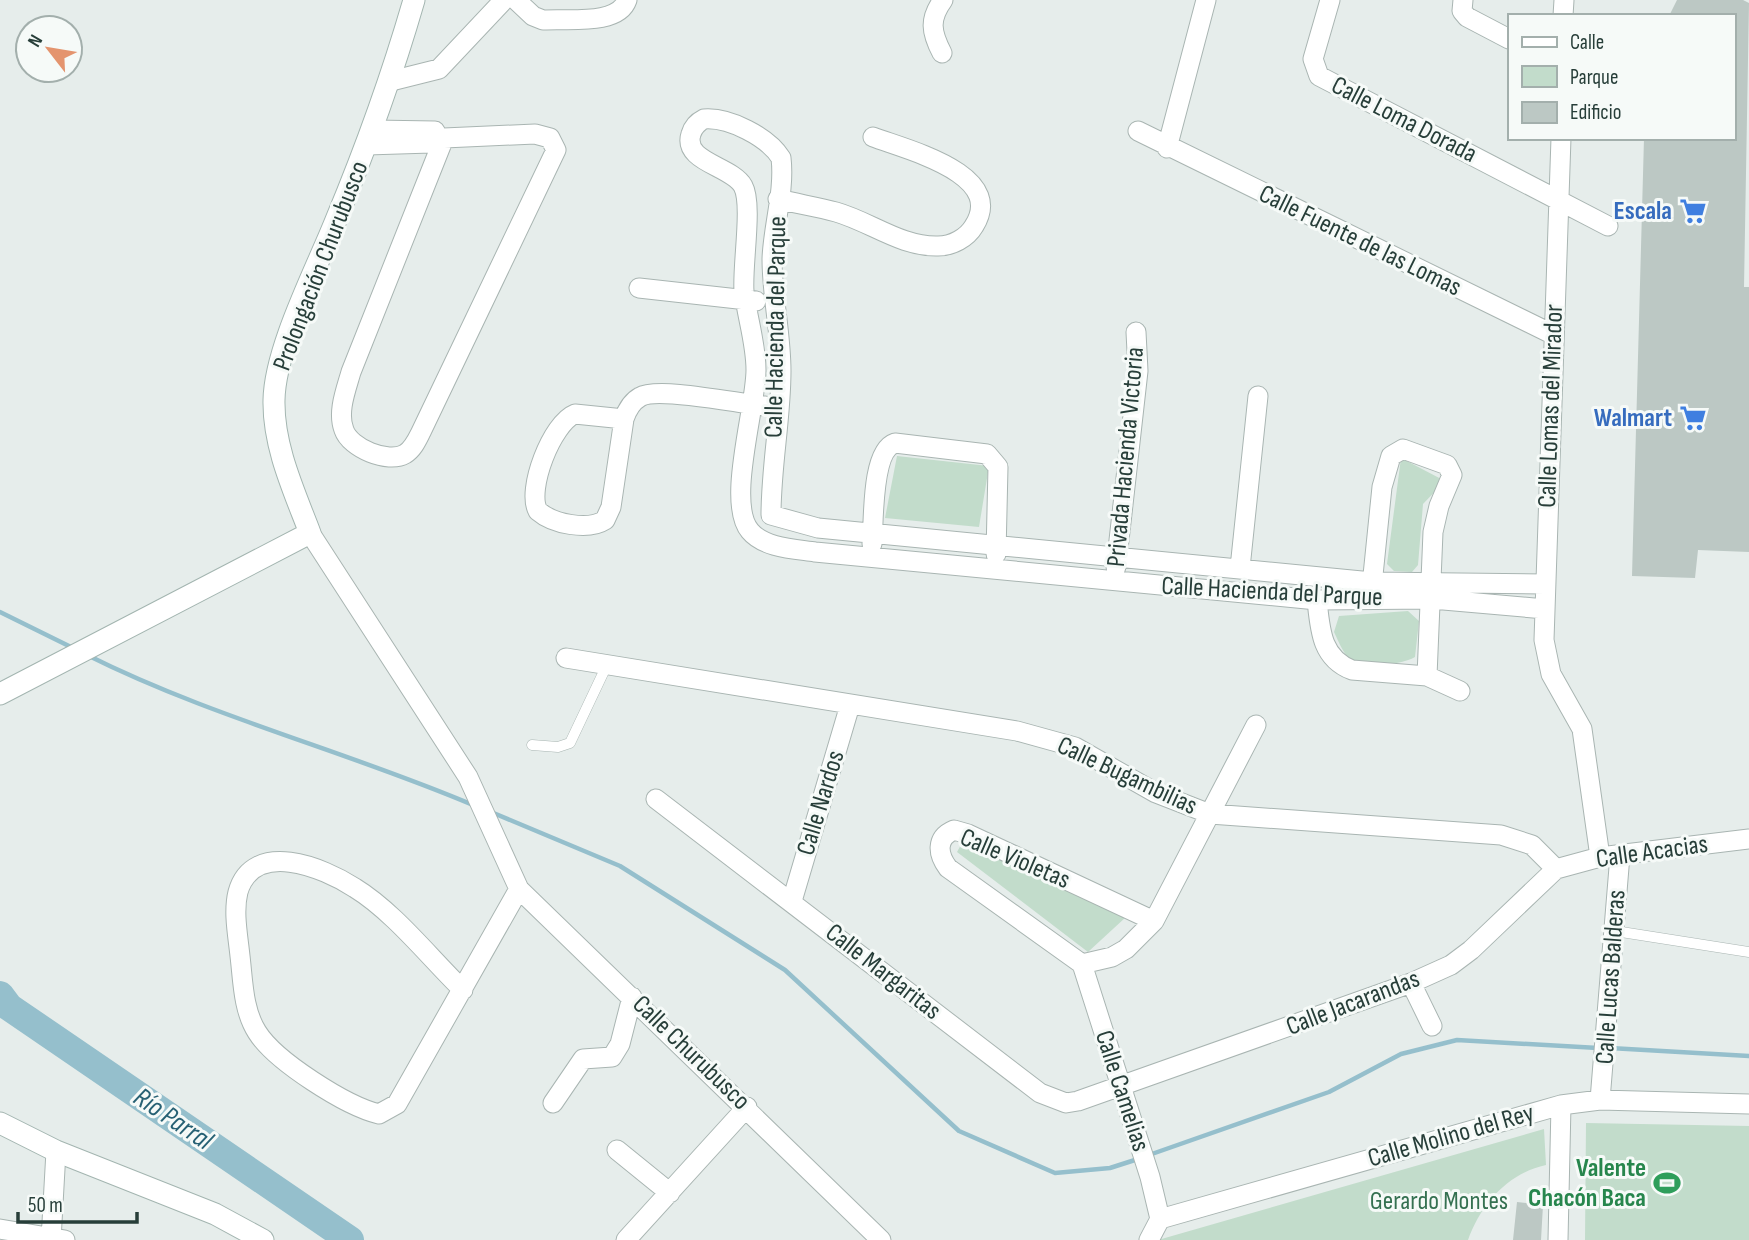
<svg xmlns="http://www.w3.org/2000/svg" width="1749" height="1240" viewBox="0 0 1749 1240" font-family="'Sofia Sans Condensed',sans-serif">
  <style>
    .green { fill: #c2dccb }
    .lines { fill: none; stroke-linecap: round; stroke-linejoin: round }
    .stream { stroke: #95bfcc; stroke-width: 4.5 }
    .river { stroke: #95bfcc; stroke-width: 28 }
    .building { fill: #bcc8c4 }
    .lane-casing { stroke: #a9b5b2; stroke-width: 11 }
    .street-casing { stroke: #a9b5b2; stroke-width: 21 }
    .secondary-casing { stroke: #a3b5b0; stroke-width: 23 }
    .lane { stroke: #fff; stroke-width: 10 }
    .street { stroke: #fff; stroke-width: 19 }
    .secondary { stroke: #fff; stroke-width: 21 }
    .labels { text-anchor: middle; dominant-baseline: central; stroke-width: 6; stroke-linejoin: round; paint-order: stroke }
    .street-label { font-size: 26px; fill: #273e39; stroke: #f6faf8 }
    .shop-label { font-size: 26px; font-weight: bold; fill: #366cbe; stroke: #f6faf8; text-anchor: end }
    .leisure-label { font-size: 26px; font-weight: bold; fill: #27864d; stroke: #f6faf8; text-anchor: end }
    .park-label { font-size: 26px; fill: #357151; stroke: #f6faf8 }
    .water-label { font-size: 28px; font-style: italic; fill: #276174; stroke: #f6faf8 }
  </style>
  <rect width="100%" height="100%" fill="#e6edeb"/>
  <path class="green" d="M897 456 989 466 979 527 885 518Z
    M1401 458 1445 481 1423 504 1418 565 1412 572 1394 571 1387 564Z
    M1408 611 1419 621 1415 657C1404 664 1369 668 1356 663 1345 659 1339 642 1334 632L1339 616Z
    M962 843 1126 917 1088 952 957 852Z
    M1586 1123 1749 1126V1240H1585Z
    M1544 1129 1546 1165C1508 1173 1481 1204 1468 1240H1158Z"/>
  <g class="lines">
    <path class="stream" d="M0 612 73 648
      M87 655C211 717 346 751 473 805
      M491 812 620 866 785 970 959 1131 1055 1173 1110 1168 1138 1159
      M1610 1048 1749 1056
      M1149 1155 1329 1092 1401 1054 1457 1040 1598 1048"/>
    <path class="river" d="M0 995 9 1007 350 1240"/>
  </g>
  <path class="building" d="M1677 0H1743L1749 3 1744 287H1749V552L1698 550 1695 578 1632 576 1644 138H1733V16H1669Z
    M1517 1202 1543 1205 1541 1240H1513Z"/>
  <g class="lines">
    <g class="lane-casing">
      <path id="lane" d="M532 745 558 747 570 743 606 667
        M1615 931 1749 952"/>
    </g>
    <g class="street-casing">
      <path id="street" d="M516 0 533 16 543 20C567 18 618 26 627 0
        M1330 0 1313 59 1319 76 1608 226
        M1463 0 1462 11 1467 17 1509 39
        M1563 16 1564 0
        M942 53C931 32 929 19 943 0
        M391 81 439 69 504 0
        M373 130 435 131
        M1138 131 1552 334
        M1561 138 1544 640 1551 674 1582 729 1600 857
        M367 145 431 143 444 138 535 134 550 138 556 150 421 432C417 440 413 449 405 454 388 464 350 448 344 430 337 412 346 390 351 372L444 138
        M1167 148 1206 0
        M778 199C798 204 818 207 836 212 871 222 901 247 938 246 952 246 967 238 974 226 1007 174 907 150 873 137
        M639 288 756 301
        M624 419 575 414C552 423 526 490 538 511 553 524 588 531 605 520L611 507 624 419C627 410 631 402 640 397 658 386 740 404 765 406
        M310 533 468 777 519 889 881 1240
        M872 544C874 521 871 451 895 443L987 454 998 467 996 554
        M1116 567 1138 371 1136 332
        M1240 568 1258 396
        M1371 595 1382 487 1391 456 1403 449 1447 465 1452 475 1439 506 1433 532 1427 676
        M1317 600C1320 629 1321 658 1352 670L1427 676 1460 691
        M1545 609 1432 599 1317 600 815 552C795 549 764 548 750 531 726 503 756 408 756 370 756 343 747 317 744 291 742 265 753 204 743 186 732 166 682 162 691 134 693 127 698 122 704 119 729 117 768 137 781 158 785 191 773 226 772 259 772 297 781 333 781 371 781 419 771 466 771 515L818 528 1372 582 1545 584
        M566 658 1017 731 1075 747 1156 793 1210 814 1501 835 1532 845 1556 869
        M656 799 1040 1093 1066 1103 1078 1101 1411 983 1451 965 1471 950 1556 869 1600 857 1749 839
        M792 901 850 705
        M1082 964 948 868C938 855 935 838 954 830L968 834 1154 921
        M1082 964 1112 957 1126 949 1154 921 1256 725
        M1082 964 1150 1177 1160 1219
        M1411 983 1432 1026
        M463 990C430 958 394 912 355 888 323 867 253 839 238 892 233 912 238 936 240 956 243 981 243 1010 257 1032 275 1061 346 1106 379 1114L397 1104 519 889
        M1600 1100 1620 855
        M553 1103 583 1059 612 1057 620 1044 632 997
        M617 1150 670 1193
        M1160 1219 1561 1105 1600 1100 1749 1104
        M0 1229 65 1240
        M51 1240 56 1151
        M626 1240 747 1107
        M1149 1240 1160 1219
        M1558 1240 1561 1105"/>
    </g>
    <g class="secondary-casing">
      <path id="secondary" d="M0 694 310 533C294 491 273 446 274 400 275 348 316 270 336 220 366 148 392 76 414 0
        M0 1123 56 1151 215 1214 263 1240"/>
    </g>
    <use href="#lane" class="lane"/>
    <use href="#street" class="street"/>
    <use href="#secondary" class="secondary"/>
  </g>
  <defs>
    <g id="supermarket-bare" transform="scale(2.1)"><path d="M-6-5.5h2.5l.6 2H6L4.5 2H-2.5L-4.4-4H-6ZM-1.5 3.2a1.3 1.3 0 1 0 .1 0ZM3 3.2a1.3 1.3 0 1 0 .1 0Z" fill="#3f7fe0" stroke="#f6faf8" stroke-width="2.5" paint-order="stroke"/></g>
    <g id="stadium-bare" transform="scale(2.1)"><path d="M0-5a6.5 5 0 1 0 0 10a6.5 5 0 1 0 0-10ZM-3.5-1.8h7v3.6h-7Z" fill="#2e9e5b" stroke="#f6faf8" stroke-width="2.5" paint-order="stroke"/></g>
  </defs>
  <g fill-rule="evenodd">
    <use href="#supermarket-bare" x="1693" y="211"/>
    <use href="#supermarket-bare" x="1693" y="418"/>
    <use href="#stadium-bare" x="1667" y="1183"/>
  </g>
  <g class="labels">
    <g class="street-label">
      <text transform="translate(1404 120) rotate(27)">Calle Loma Dorada</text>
      <text transform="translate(1360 241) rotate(26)">Calle Fuente de las Lomas</text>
      <text transform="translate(321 266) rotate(-69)">Prolongación Churubusco</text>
      <text transform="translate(776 327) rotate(-89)">Calle Hacienda del Parque</text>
      <text transform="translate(1551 406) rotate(-88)">Calle Lomas del Mirador</text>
      <text transform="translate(1126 457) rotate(-85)">Privada Hacienda Victoria</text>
      <text transform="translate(1272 592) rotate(3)">Calle Hacienda del Parque</text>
      <text transform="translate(1127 776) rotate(25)">Calle Bugambilias</text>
      <text transform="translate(821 803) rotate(-73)">Calle Nardos</text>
      <text transform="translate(1652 852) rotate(-8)">Calle Acacias</text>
      <text transform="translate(1015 859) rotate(23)">Calle Violetas</text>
      <text transform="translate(883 972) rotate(38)">Calle Margaritas</text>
      <text transform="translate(1611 977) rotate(-86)">Calle Lucas Balderas</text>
      <text transform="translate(1353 1003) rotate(-21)">Calle Jacarandas</text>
      <text transform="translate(691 1053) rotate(44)">Calle Churubusco</text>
      <text transform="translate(1122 1091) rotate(72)">Calle Camelias</text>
      <text transform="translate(1451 1136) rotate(-16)">Calle Molino del Rey</text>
    </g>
    <g class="shop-label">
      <text x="1672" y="211">Escala</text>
      <text x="1672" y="418">Walmart</text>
    </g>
    <g class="leisure-label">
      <text x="1646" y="1168">Valente<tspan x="1646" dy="30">Chacón Baca</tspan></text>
    </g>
    <g class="park-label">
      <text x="1439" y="1201">Gerardo Montes</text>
    </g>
    <g class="water-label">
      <text transform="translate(173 1119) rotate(34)">Río Parral</text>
    </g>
  </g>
  <rect x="1508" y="14" width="228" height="126" fill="#f6faf8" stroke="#a3afac" stroke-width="2"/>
  <rect x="1522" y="37" width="35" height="10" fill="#ffffff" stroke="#a3afac" stroke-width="2"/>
  <text x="1570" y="49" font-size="21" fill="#273e39">Calle</text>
  <rect x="1522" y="66" width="35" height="21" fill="#c2dccb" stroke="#a3afac" stroke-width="2"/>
  <text x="1570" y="84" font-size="21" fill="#273e39">Parque</text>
  <rect x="1522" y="102" width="35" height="21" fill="#bcc8c4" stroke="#a3afac" stroke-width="2"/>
  <text x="1570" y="119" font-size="21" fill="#273e39">Edificio</text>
  <g transform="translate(49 49) rotate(301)"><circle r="33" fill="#f6faf8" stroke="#a3afac" stroke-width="2"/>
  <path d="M0-5L12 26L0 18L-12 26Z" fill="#e4946e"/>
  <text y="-10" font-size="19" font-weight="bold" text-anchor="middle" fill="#273e39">N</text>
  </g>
  <path d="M18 1212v10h119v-10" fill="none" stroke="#273e39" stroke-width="3.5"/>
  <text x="28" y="1212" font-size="21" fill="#273e39" stroke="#f6faf8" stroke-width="5" paint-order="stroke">50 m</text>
</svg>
